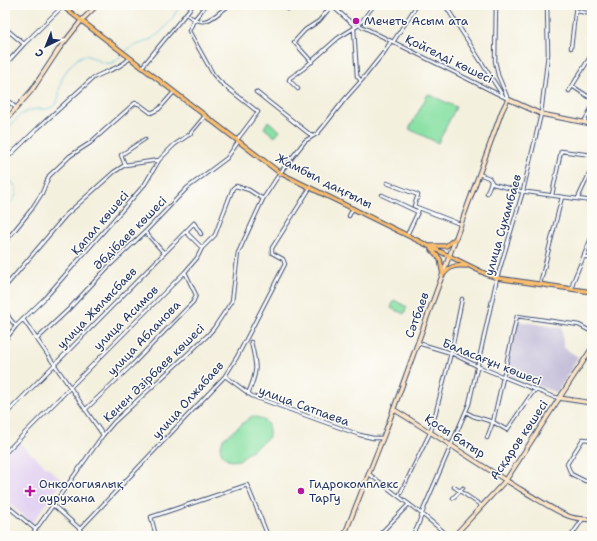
<svg xmlns="http://www.w3.org/2000/svg" width="597" height="541" viewBox="0 0 597 541" font-family="'Shantell Sans',sans-serif">
  <style>
    .built { fill: #e3d3f2 }
    .industrial { fill: #c6c0da }
    .green { fill: #8ae1a5; stroke: #528882 }
    .lines { fill: none; stroke-linecap: round; stroke-linejoin: round }
    .stream { stroke: #5ec1dc; stroke-width: 1 }
    .street-casing { stroke: #3c4c71; stroke-width: 4.5 }
    .secondary-casing { stroke: #3c4c71; stroke-width: 5.5 }
    .primary-casing { stroke: #3c4c71; stroke-width: 5.5 }
    .street { stroke: #fff; stroke-width: 2.5 }
    .secondary { stroke: #fde5c5; stroke-width: 3.5 }
    .primary { stroke: #fbbe6e; stroke-width: 3.5 }
    .poi-dot { fill: #b5179e; stroke: #fdfcf7; stroke-width: 1.5 }
    .labels { text-anchor: middle; dominant-baseline: central; stroke-width: 3; stroke-linejoin: round; paint-order: stroke }
    .poi-label { font-size: 12px; fill: #1b2f5e; stroke: #fdfcf7; text-anchor: start }
    .street-label { font-size: 12px; fill: #1b2f5e; stroke: #fdfcf7 }
  </style>
  <rect width="100%" height="100%" fill="#fdfcf7"/>
  <filter id="ink" filterUnits="userSpaceOnUse"><feTurbulence type="fractalNoise" baseFrequency=".025" numOctaves="2"/><feDisplacementMap in="SourceGraphic" scale="8" xChannelSelector="R" yChannelSelector="G"/><feConvolveMatrix kernelMatrix="1 2 1 2 8 2 1 2 1" color-interpolation-filters="sRGB"/></filter>
  <filter id="wash" filterUnits="userSpaceOnUse"><feTurbulence type="fractalNoise" baseFrequency=".012" numOctaves="4" result="noise"/><feDisplacementMap in="SourceGraphic" scale="16" xChannelSelector="R" yChannelSelector="G"/><feGaussianBlur stdDeviation="0.9" result="paint"/><feColorMatrix in="noise" values="0 0 0 0 0 0 0 0 0 0 0 0 0 0 0 0 0 1.4 0 .05"/><feComposite in="paint" operator="in"/></filter>
  <g filter="url(#wash)">
    <rect width="100%" height="100%" fill="#f4f0de"/>
    <path class="built" d="M17 441 63 481 32 523 5 500V455Z"/>
    <path class="industrial" d="M517 321 562 328 563 347 578 357 557 393 505 373Z"/>
    <path class="green" d="M428 94 456 107 438 143 409 129Z
      M268 121 280 131 275 137 264 128Z
      M394 300 407 307 404 314 391 308Z
      M252 416C266 419 270 423 269 437L239 460 231 461 223 456 220 448 223 439Z"/>
    <g class="lines">
      <path class="stream" d="M125 52C131 45 139 45 147 41 163 34 172 20 180 5
        M5 134C14 121 20 111 37 109 43 109 50 110 55 105 61 98 58 88 62 79 65 71 74 60 82 56 90 52 102 68 114 62 117 61 120 57 122 54
        M5 175C20 189 21 194 5 208"/>
    </g>
  </g>
  <g filter="url(#ink)">
    <g class="lines">
      <g class="street-casing">
        <path id="street" d="M206 5 194 20 189 31 213 74 220 82 258 112 237 140
          M331 5 356 27
          M445 5 503 96
          M496 5 495 61 498 75 508 99
          M288 9 291 5
          M577 11 591 14 592 13
          M186 14C207 30 212 16 230 5
          M359 25 508 99
          M5 28 24 44
          M354 29 357 76 361 81
          M393 42 417 5
          M571 48 576 5
          M312 62 294 42 305 30 319 21 332 5
          M5 65 24 44 63 6
          M142 67 193 5
          M572 86 592 99
          M298 89 289 80 290 78 303 69 338 38 359 25 374 5
          M569 91 592 54
          M256 92 312 136
          M5 98 16 108
          M584 122 592 107
          M6 159 38 128 93 78C105 71 120 69 130 58
          M125 165 121 155 145 139
          M479 174 489 178 493 184 520 191 592 201
          M387 183 418 195 414 206 419 208 418 212 407 235
          M487 193 491 182
          M382 195 418 212
          M552 195 561 151 592 155
          M578 198 592 168
          M419 208 460 224
          M349 216 353 208
          M185 231 202 248
          M145 232 164 253
          M5 242 31 210 42 193 49 176 70 156 90 143 135 103 139 104 151 113 159 109 174 92
          M584 257H592
          M540 284 562 197
          M5 287 66 215 114 172 125 165 159 160
          M572 289 573 282 592 236
          M5 310 10 319 16 326
          M23 319 103 435
          M37 339 68 310 108 267 145 232 187 188 227 158 238 142
          M5 340 16 326 45 298 145 184 159 160 174 145 190 134 205 116
          M418 343 451 353 477 366 551 396 559 398
          M225 376 252 396 360 435 373 438H383
          M248 394C258 370 257 367 251 342
          M85 410 133 364 193 302 196 295 185 272
          M466 412 473 416 493 422 507 430 535 389
          M5 415 194 223 201 234
          M487 438 493 422 517 316 579 325 592 332
          M592 440 583 439 567 464 571 474 585 481 592 482
          M5 453 185 272 197 258 202 248 215 235 233 188 236 186 249 190 263 199
          M369 474 422 514 449 536
          M454 487 482 506
          M399 496 431 431 451 353 462 299
          M453 498 463 488
          M5 504 35 529
          M53 505 80 529 82 536
          M80 529 225 376 237 357 285 264 283 259 272 253V248L310 188
          M31 536 103 435 114 422 207 336 214 328 232 301 238 253 263 199 280 173 305 141 318 133 323 127 345 99 361 81 385 51 391 41
          M156 536 151 517 247 485 268 536
          M378 536 409 504
          M412 536 417 528 424 508 469 404 497 278 523 191 541 114 548 54 547 5
          M571 536 583 519"/>
      </g>
      <g class="secondary-casing">
        <path id="secondary" d="M5 6 6 5
          M5 121 32 90 59 49 81 21 97 5
          M559 398 592 403
          M393 409C436 435 477 463 520 489 536 498 551 509 568 516 575 519 584 519 592 520
          M344 536 386 430 502 111 508 99 541 114 592 124
          M454 536 506 480 592 348"/>
      </g>
      <g class="primary-casing">
        <path id="primary" d="M61 5 280 173 488 275 497 278 592 292
          M431 246H446L455 239
          M431 249 440 259 443 275C450 266 455 265 466 266"/>
      </g>
      <use href="#street" class="street"/>
      <use href="#secondary" class="secondary"/>
      <use href="#primary" class="primary"/>
    </g>
  </g>
  <g class="poi-dot">
    <circle cx="356" cy="21" r="4"/>
    <path d="M28 485h4v4h4v4h-4v4h-4v-4h-4v-4h4z"/>
    <circle cx="301" cy="491" r="4"/>
  </g>
  <g class="labels">
    <g class="poi-label">
      <text x="364" y="21">Мечеть Асым ата</text>
      <text x="39" y="484">Онкологиялық<tspan x="39" dy="14">аурухана</tspan></text>
      <text x="309" y="484">Гидрокомплекс<tspan x="309" dy="14">ТарГу</tspan></text>
    </g>
    <g class="street-label">
      <text transform="translate(449 59) rotate(26)">Қойгелді көшесі</text>
      <text transform="translate(324 181) rotate(27)">Жамбыл даңғылы</text>
      <text transform="translate(100 223) rotate(-49)">Қапал көшесі</text>
      <text transform="translate(503 225) rotate(-74)">улица Сухамбаев</text>
      <text transform="translate(130 233) rotate(-45)">Әбдібаев көшесі</text>
      <text transform="translate(97 308) rotate(-46)">улица Жылысбаев</text>
      <text transform="translate(417 315) rotate(-70)">Сәтбаев</text>
      <text transform="translate(126 318) rotate(-45)">улица Асимов</text>
      <text transform="translate(144 338) rotate(-46)">улица Абланова</text>
      <text transform="translate(492 362) rotate(22)">Баласағұн көшесі</text>
      <text transform="translate(154 373) rotate(-44)">Кенен Әзірбаев көшесі</text>
      <text transform="translate(188 400) rotate(-48)">улица Олжабаев</text>
      <text transform="translate(304 406) rotate(20)">улица Сатпаева</text>
      <text transform="translate(455 436) rotate(33)">Қосы батыр</text>
      <text transform="translate(519 440) rotate(-56)">Асқаров көшесі</text>
    </g>
  </g>
  <rect width="597" height="541" fill="none" stroke="#fdfcf7" stroke-width="20"/>
  <g transform="translate(46 46) rotate(223)" stroke="#fdfcf7" stroke-width="3" paint-order="stroke">
  <path d="M0-3L7 15L0 10L-7 15Z" fill="#1b2f5e"/>
  <text y="-6" font-size="11" font-weight="bold" text-anchor="middle" fill="#1b2f5e">С</text>
  </g>
</svg>
